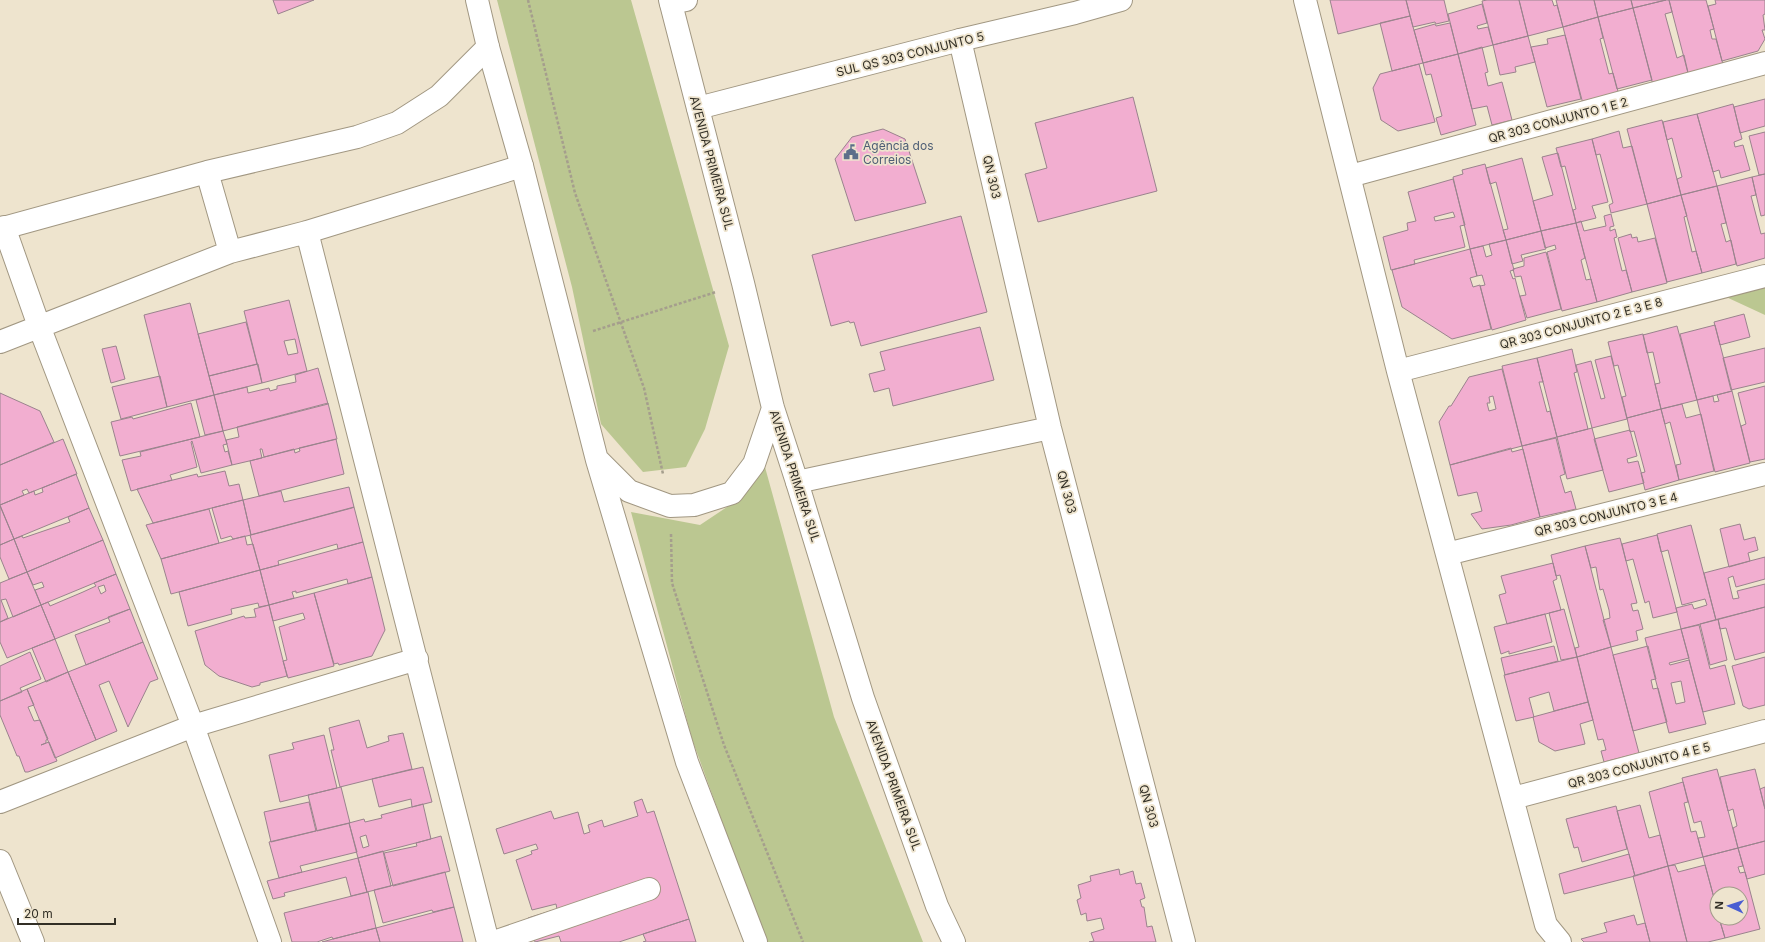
<svg xmlns="http://www.w3.org/2000/svg" width="1765" height="942" viewBox="0 0 1765 942" font-family="Inter,sans-serif">
  <style>
    .green { fill: #bbc791 }
    .building { fill: #f2aed0; stroke: #9a838d; fill-rule: evenodd }
    .lines { fill: none; stroke-linecap: round; stroke-linejoin: round }
    .minor-casing { stroke: #a19782; stroke-width: 24 }
    .tertiary-casing { stroke: #a19782; stroke-width: 24 }
    .secondary-casing { stroke: #a19782; stroke-width: 24 }
    .path { stroke: #a59e8d; stroke-width: 2.5; stroke-dasharray: 3 2; stroke-linecap: butt }
    .minor { stroke: #fff; stroke-width: 22 }
    .tertiary { stroke: #fff; stroke-width: 22 }
    .secondary { stroke: #fff; stroke-width: 22 }
    .labels { text-anchor: middle; dominant-baseline: central; stroke-width: 3.5; stroke-linejoin: round; paint-order: stroke }
    .street-label { font-size: 12px; fill: #322f26; stroke: #eee4ce }
    .service-label { font-size: 12px; fill: #4e5e75; stroke: #eee4ce; text-anchor: start }
  </style>
  <rect width="100%" height="100%" fill="#eee4ce"/>
  <path class="green" d="M497 0H631L729 346 705 429 686 467 643 472 601 424 572 287Z
    M1765 273V315L1711 290Z
    M760 449 834 717 923 942H766L692 739 631 512 700 525 739 499Z"/>
  <path class="building" d="M273 0H314L278 14Z
    M1330 0H1406L1410 16 1338 34Z
    M1406 0H1444L1449 21 1436 24 1435 22 1413 27Z
    M1487 0H1519L1528 36 1493 45 1482 1Z
    M1519 0H1552L1554 6 1557 5 1563 27 1528 36Z
    M1556 0H1594L1598 17 1563 27Z
    M1594 0H1631L1633 8 1598 17Z
    M1631 0H1666L1633 8Z
    M1666 0H1669L1672 12 1665 14 1677 58 1684 55 1689 77 1653 85 1633 8Z
    M1669 0H1706L1714 29 1710 30 1712 39H1716L1724 68 1689 77Z
    M1715 0H1765V14L1763 15 1765 30H1762L1765 39 1758 51 1722 61 1708 6 1716 4Z
    M1482 4 1487 23 1477 26 1478 29 1488 27 1493 45 1458 54 1448 14Z
    M1633 8 1652 80 1617 89 1598 17Z
    M1410 16 1423 63 1392 71 1380 23Z
    M1598 17 1603 38 1600 39 1609 74 1613 73 1619 95 1583 104 1563 27Z
    M1450 23 1458 54 1423 63 1414 30 1435 24 1436 26Z
    M1565 35 1581 99 1547 107 1531 47 1548 44 1547 39Z
    M1528 36 1535 62 1515 67 1516 72 1500 75 1493 45Z
    M1482 47 1488 72 1485 73 1488 86 1502 82 1512 120 1492 125 1487 106 1472 109 1458 54Z
    M1458 54 1476 125 1441 135 1436 118 1442 116 1431 74 1426 75 1423 63Z
    M1419 64 1435 122 1398 131 1381 120 1373 88 1380 74Z
    M1133 97 1157 191 1038 222 1025 174 1047 168 1035 123Z
    M1765 99V126L1740 133 1734 107Z
    M1733 104 1742 139 1734 142 1735 147 1743 145 1750 170 1721 178 1719 170 1713 172 1697 114Z
    M1697 114 1717 186 1681 195 1677 179 1682 177 1672 138 1667 140 1663 122Z
    M1662 120 1681 195 1647 204 1627 129Z
    M883 129 905 139 926 203 855 221 835 159 852 137Z
    M1619 131 1623 148 1632 146 1647 204 1611 213 1609 205 1613 203 1600 154 1596 155 1592 139Z
    M1765 132V174L1759 175 1749 136Z
    M1592 139 1608 202 1592 206 1596 218 1576 223 1573 210 1576 209 1565 166 1561 167 1556 148Z
    M1558 153 1576 223 1541 231 1533 201 1553 195 1542 157Z
    M1522 158 1541 231 1506 240 1503 230 1508 229 1496 182 1490 184 1486 168Z
    M1485 164 1506 240 1470 249 1453 177 1463 174 1462 170Z
    M1765 174V215L1761 216 1752 177Z
    M1752 177 1756 195 1751 196 1761 234 1765 233V258L1737 266 1717 186Z
    M1453 179 1465 225 1460 226 1465 247 1414 260 1415 264 1391 270 1383 237 1408 230 1407 223 1416 221 1408 192ZM1453 212 1455 217 1435 221 1434 217Z
    M1717 186 1726 223 1721 224 1726 242 1731 240 1736 264 1702 273 1681 195Z
    M1681 195 1687 216 1684 217 1692 252 1696 251 1702 273 1667 282 1647 204Z
    M1611 214 1614 226 1610 227V231L1615 229 1617 237 1614 238 1622 271 1626 270 1632 292 1597 302 1576 223 1581 221 1584 231 1606 226 1604 216Z
    M961 216 987 312 861 346 854 322 850 323 849 321 831 326 812 255Z
    M1576 223 1585 258 1581 260 1586 280 1591 279 1597 302 1562 311 1547 252 1556 249 1555 245 1545 248 1541 231Z
    M1541 231 1546 249 1521 255 1523 261 1512 264 1506 240Z
    M1631 234 1632 238 1637 237 1638 242 1655 238 1667 283 1632 292 1618 238Z
    M1506 240 1514 270 1510 271 1513 279 1515 278 1526 320 1492 330 1480 286 1485 285 1482 275 1477 276 1470 249 1483 246 1486 257 1492 255 1489 244Z
    M1470 249 1477 276 1470 278 1473 287 1480 285 1491 329 1452 339 1402 307 1392 270Z
    M1546 252 1561 309 1527 318 1520 296 1526 295 1521 276 1515 277 1513 269 1524 266V258Z
    M289 300 307 371 262 383 244 311ZM295 339 298 353 288 355 284 341Z
    M190 303 214 395 167 407 144 315Z
    M1744 314 1750 337 1720 345 1714 322Z
    M246 322 257 364 209 376 198 334Z
    M1715 325 1732 391 1697 400 1680 334Z
    M1677 326 1697 400 1661 409 1655 384 1660 383 1653 352 1647 353 1643 335Z
    M980 327 994 380 893 406 889 388 874 392 869 374 885 370 880 352Z
    M1643 334 1661 409 1627 418 1622 397 1626 396 1618 365 1614 366 1608 342Z
    M116 346 125 379 111 383 102 349Z
    M1765 348V382L1731 390 1723 358Z
    M1572 349 1577 372 1574 373 1588 429 1557 437 1537 358Z
    M1611 356 1627 419 1592 428 1576 365 1591 361 1601 399 1605 398 1595 360Z
    M1537 358 1543 382H1539L1547 412 1550 411 1557 437 1522 446 1502 366Z
    M258 364 262 383 214 395 209 376Z
    M318 368 328 404 223 431 214 395 247 387 248 393 269 388 270 391 277 389V386L296 382 295 375Z
    M1502 369 1522 446 1450 465 1439 422 1449 406H1451L1469 377ZM1493 396 1496 409 1489 411 1487 403H1490L1489 397Z
    M160 376 167 407 121 419 112 387Z
    M1765 386V459L1750 462 1741 426 1746 424 1738 393Z
    M1732 391 1750 463 1715 472 1697 400 1713 396 1714 402 1719 401 1717 395Z
    M0 393 40 411 54 442 0 465Z
    M214 395 223 431 205 435 196 400Z
    M191 403 200 437 120 456 111 422 132 417 133 419Z
    M328 403 337 439 264 457 262 449H260L262 458 232 465 226 440 239 437 237 427Z
    M1682 404 1686 418 1701 414 1714 471 1679 480 1676 465 1681 464 1670 422 1665 424 1661 409Z
    M1661 409 1679 480 1645 490 1641 473 1645 472 1634 431 1630 432 1627 418Z
    M1592 428 1603 470 1567 479 1557 437Z
    M1630 430 1637 456 1627 459 1628 463 1638 461 1644 483 1609 492 1594 439Z
    M223 431 227 444 223 445 225 452 228 451 232 465 201 473 192 441 191 442 197 467 170 475 172 480 131 491 122 460 141 456 140 452Z
    M1556 438 1565 474 1560 476 1565 493 1571 491 1576 509 1540 517 1522 446Z
    M63 439 77 474 29 493 27 489 22 491 24 495 0 505V465Z
    M336 439 344 474 259 496 250 461 294 449 295 453 300 451 299 448Z
    M1511 448 1512 452 1523 449 1540 517 1511 525 1482 529 1471 514 1482 511 1477 492 1458 496 1450 465Z
    M225 471 229 486 239 484 243 500 153 523 137 489 197 474 198 477Z
    M76 474 89 508 14 539 0 505 34 491 35 495 43 492 42 488Z
    M349 487 354 507 352 508 251 535 243 500 281 491 284 502Z
    M243 500 251 535 233 539 231 536 221 539 212 508Z
    M0 506 14 539 0 545Z
    M354 507 363 542 338 549 337 544 278 561 279 565 260 570 250 535Z
    M89 508 103 540 27 572 14 539 22 536 23 538 70 522 68 517Z
    M209 509 219 543 161 559 146 525Z
    M1740 524 1744 540 1755 537 1758 550 1748 553 1750 561 1729 567 1720 529Z
    M1691 525 1716 620 1681 629 1676 608 1692 604 1694 609 1707 605 1705 599 1682 605 1668 550 1661 552 1657 534Z
    M1657 535 1677 612 1653 618 1649 601 1645 603 1633 559 1626 561 1622 544Z
    M245 536 247 545 253 544 260 570 171 594 161 559Z
    M1620 538 1637 603 1631 604 1633 611 1638 610 1643 629 1636 631 1638 640 1611 647 1603 620 1610 618 1609 610 1603 589 1600 590 1596 567 1591 568 1585 546Z
    M14 539 27 572 9 579 0 557V545Z
    M103 540 116 574 41 605 35 590 44 587 42 582 33 585 27 572Z
    M363 542 372 577 348 584 347 579 296 593V591L292 592 294 598 269 605 260 570Z
    M1585 546 1611 647 1577 657 1575 648 1579 647 1560 575 1556 576 1551 555Z
    M1765 557V579L1736 587 1733 576 1728 578 1733 599 1739 598 1737 591 1765 584V607L1716 620 1704 573Z
    M1553 563 1557 579 1553 581 1561 610 1507 624 1499 595 1506 593 1501 576Z
    M260 570 269 605 259 607 258 603 231 609 232 614 188 626 179 592Z
    M27 572 41 605 13 617 6 599 1 600 8 618 0 622V583Z
    M116 574 130 609 55 639 41 605 48 602 50 606 83 592 96 586 94 583ZM104 585 106 591 101 594 98 587Z
    M372 577 385 630 372 656 339 665 338 663 334 664 314 593Z
    M314 593 334 666 288 678 283 661 287 660 279 627 305 619 303 613 273 621 269 605Z
    M41 605 55 639 7 658 0 642V622Z
    M269 605 287 676 260 683V685L252 687 219 676 205 665 195 631 244 616 245 618 256 617 254 609Z
    M1765 607V652L1735 660 1726 628 1720 629 1718 619Z
    M130 609 143 642 86 665 75 635 110 622 108 617Z
    M1564 609 1577 657 1561 660 1549 613Z
    M1545 614 1552 642 1509 654V651L1501 654 1494 627Z
    M1718 619 1727 660 1710 665 1700 624Z
    M1699 625 1710 669 1725 665 1735 704 1703 712 1681 629Z
    M1681 629 1689 658 1669 663 1670 665 1689 660 1706 724 1669 733 1645 638ZM1681 681 1685 702 1676 704 1671 683Z
    M55 639 68 672 46 682 32 648Z
    M143 642 158 679 150 682 128 727 109 681 99 685 117 731 96 740 68 672Z
    M1554 646 1558 661 1505 675 1501 658Z
    M1648 646 1656 679 1651 680 1653 689 1658 688 1667 722 1633 731 1613 655Z
    M1611 647 1639 753 1604 762 1601 751 1606 750 1603 739 1598 740 1577 657Z
    M30 652 41 679 20 688 22 692 0 701V666Z
    M1577 657 1588 702 1554 711 1549 692 1529 698 1534 717 1516 721 1504 675Z
    M1765 657V705L1749 709 1743 706 1732 666Z
    M68 672 96 740 55 758 27 689Z
    M27 689 34 705 28 707 34 721 40 720 48 739 46 740V743L41 745 49 742 57 761 28 772H25L19 756H17L0 715V701Z
    M1588 702 1593 720 1580 724 1585 744 1555 751 1539 742 1533 717Z
    M359 720 367 748 389 741 388 736 403 733 412 769 340 787 331 750H334L329 728Z
    M324 735 337 788 280 802 269 755 294 749 292 743Z
    M423 767 432 802 412 807 411 799 379 807 372 779Z
    M1717 769 1738 848 1703 857 1698 838 1705 837 1701 821 1694 823 1682 778Z
    M1755 769 1765 809V841L1738 848 1733 828 1737 826 1733 809 1728 811 1720 777Z
    M1683 782 1688 802 1684 803 1691 832 1696 831 1703 857 1668 866 1649 792Z
    M341 787 350 823 317 831 308 795Z
    M1765 787V809L1760 789Z
    M642 799 647 813 654 811 689 919 619 942H561L559 936 535 942 528 918 557 909 556 904 532 910 516 860 532 854 531 851 538 849 536 844 504 854 496 829 551 811 554 819 578 812 584 834 590 832 588 825 602 820 604 827 638 816 634 802Z
    M309 802 316 831 271 842 264 812Z
    M423 804 431 839 358 858 349 823 364 819 365 822 382 818 381 815ZM366 835 369 846 363 848 360 837Z
    M1640 805 1649 838 1660 835 1668 866 1635 876 1617 811Z
    M1616 806 1627 849 1582 862 1578 847 1574 848 1566 819Z
    M349 823 357 852 300 866 302 872 279 878 269 842Z
    M441 836 450 871 393 886 384 853 417 846 416 843Z
    M1765 841V874L1747 879 1738 848Z
    M1738 848 1743 866 1738 867 1740 873 1745 872 1760 929 1725 938 1719 918H1741V894H1717V909L1703 857Z
    M383 851 391 886 367 892 358 858Z
    M1629 854 1635 876 1564 894 1559 874Z
    M358 858 367 892 351 896 346 877 284 893 285 896 273 899 267 881Z
    M1675 865 1678 872 1705 865 1717 909V918H1719L1725 938 1708 942H1687L1668 866Z
    M1668 866 1682 923 1687 942H1650L1633 876Z
    M1119 869 1120 875 1133 871 1136 884 1141 883 1145 898 1140 900 1142 907H1144L1147 927 1152 926 1156 942H1089L1094 941 1091 933 1104 929 1101 918 1087 921 1086 913 1081 915 1077 900 1081 898 1078 885 1091 881 1090 876Z
    M445 872 454 907 433 912 432 910 383 923 374 890Z
    M368 892 376 928 333 939 332 937 317 942H292L284 913Z
    M454 907 463 942H380L376 928Z
    M1634 915 1637 925 1645 923 1650 942H1584L1581 939 1607 932 1604 923Z
    M689 919 696 942H643L646 941 643 934Z
    M376 928 380 942H322L333 939Z"/>
  <g class="lines">
    <g class="minor-casing">
      <path id="minor" d="M1305 0 1398 371 1546 925 1560 942
        M960 40 1050 428 1184 942
        M207 172 230 252
        M1350 176 1765 63
        M4 227 39 326 193 726 270 942
        M0 229 207 172 357 137 397 123 439 96 488 47
        M307 232 488 942
        M0 342 230 252 307 232 522 166
        M1398 371 1765 276
        M797 482 1050 428
        M1447 554 1765 474
        M1513 798 1765 731
        M0 802 193 726 417 659
        M0 861 33 942
        M494 942 649 889"/>
    </g>
    <g class="tertiary-casing">
      <path id="tertiary" d="M671 3 686 0
        M698 108 960 40 1075 13 1121 0"/>
    </g>
    <g class="secondary-casing">
      <path id="secondary" d="M477 0 488 47 522 166 597 460 687 762 756 942
        M670 0 743 283 773 408 797 482 863 698 937 906 954 942
        M598 460 629 491 670 506 694 505 732 493 754 464 773 408"/>
    </g>
    <path class="path" d="M528 0 575 193 644 388 663 474
      M593 331 716 292
      M671 534 672 583 724 745 803 942"/>
    <use href="#minor" class="minor"/>
    <use href="#tertiary" class="tertiary"/>
    <use href="#secondary" class="secondary"/>
  </g>
  <defs>
    <g id="civic-bare" transform="scale(1.2)"><path d="M-.6-6.5H3V-4.5H.6V-3L4-1V1h2V6H-6V1h2V-1L-.6-3ZM-1.2 2.5V6h2.4V2.5Z" fill="#5c6f8a" stroke="#eee4ce" stroke-width="2.5" paint-order="stroke"/></g>
  </defs>
  <g fill-rule="evenodd">
    <use href="#civic-bare" x="851" y="152"/>
  </g>
  <g class="labels">
    <g class="street-label">
      <text transform="translate(910 54) rotate(-14)">SUL QS 303 CONJUNTO 5</text>
      <text transform="translate(1558 120) rotate(-15)">QR 303 CONJUNTO 1 E 2</text>
      <text transform="translate(712 163) rotate(75)">AVENIDA PRIMEIRA SUL</text>
      <text transform="translate(992 177) rotate(77)">QN 303</text>
      <text transform="translate(1581 323) rotate(-15)">QR 303 CONJUNTO 2 E 3 E 8</text>
      <text transform="translate(795 476) rotate(72)">AVENIDA PRIMEIRA SUL</text>
      <text transform="translate(1067 492) rotate(75)">QN 303</text>
      <text transform="translate(1606 514) rotate(-14)">QR 303 CONJUNTO 3 E 4</text>
      <text transform="translate(1639 765) rotate(-15)">QR 303 CONJUNTO 4 E 5</text>
      <text transform="translate(894 785) rotate(70)">AVENIDA PRIMEIRA SUL</text>
      <text transform="translate(1149 806) rotate(75)">QN 303</text>
    </g>
    <g class="service-label">
      <text x="863" y="145">Agência dos<tspan x="863" dy="14">Correios</tspan></text>
    </g>
  </g>
  <g transform="translate(1729 906) rotate(273)"><circle r="19" fill="#eee4ce" stroke="#a39c8b"/>
  <path d="M0-3L7 15L0 10L-7 15Z" fill="#495ed2"/>
  <text y="-6" font-size="11" font-weight="bold" text-anchor="middle" fill="#322f26">N</text>
  </g>
  <path d="M18 918v6h97v-6" fill="none" stroke="#322f26" stroke-width="2"/>
  <text x="24" y="918" font-size="12" fill="#322f26" stroke="#eee4ce" stroke-width="3" paint-order="stroke">20 m</text>
</svg>
